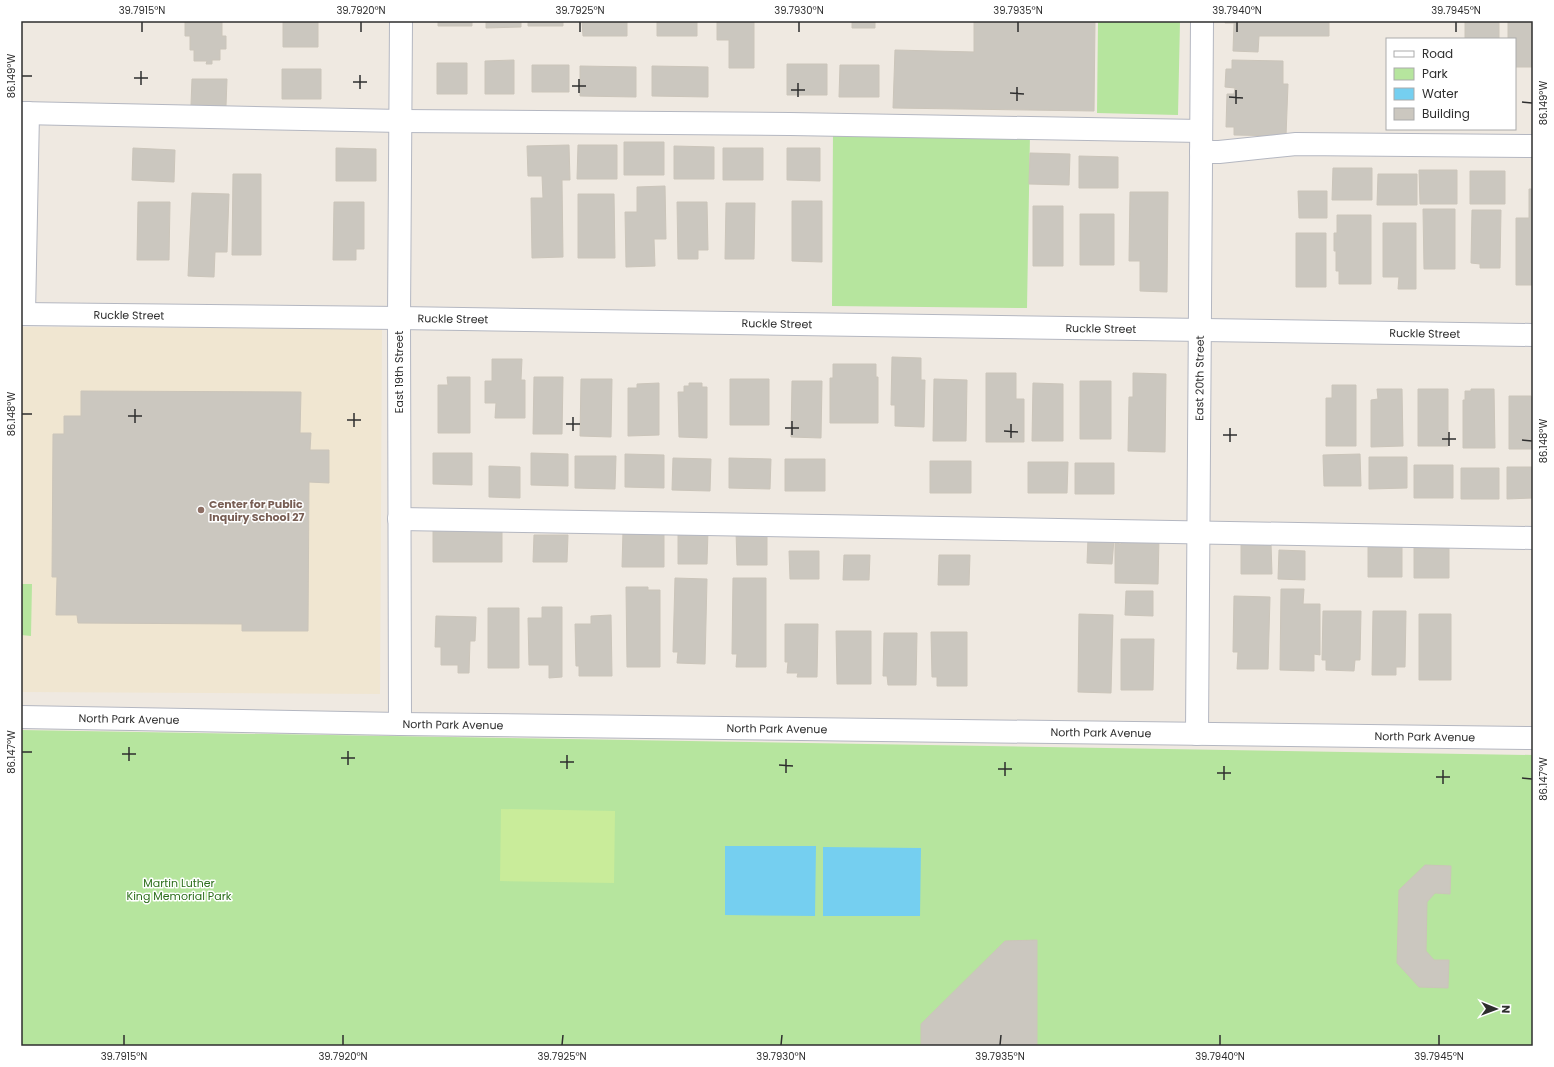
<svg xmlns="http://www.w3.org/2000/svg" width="1554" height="1067" viewBox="0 0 1554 1067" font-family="Poppins,sans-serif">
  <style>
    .education { fill: #f0e6d1 }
    .green { fill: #b6e59e }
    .pitch { fill: #c9ec9a }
    .water { fill: #75cff0 }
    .building { fill: #cbc7bf; stroke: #cbc5ba }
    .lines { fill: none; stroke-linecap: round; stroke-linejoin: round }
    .minor-casing { stroke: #b4b7c1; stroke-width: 24 }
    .minor { stroke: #fff; stroke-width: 22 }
    .ticks { fill: none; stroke: #2e2e2e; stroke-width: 1.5 }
    .education-dot { fill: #8d6e63; stroke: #fff; stroke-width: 1.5 }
    .labels { text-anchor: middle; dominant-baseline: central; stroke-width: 3; stroke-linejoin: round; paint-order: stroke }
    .street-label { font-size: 11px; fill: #2e2e2e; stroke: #fff }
    .education-label { font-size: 11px; font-weight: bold; fill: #785e54; stroke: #fff; text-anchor: start }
    .park-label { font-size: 11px; fill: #2c6e1b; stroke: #fff }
    .neatline { fill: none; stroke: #2e2e2e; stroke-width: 1.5 }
    .ticks-label { font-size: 10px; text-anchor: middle; fill: #2e2e2e }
  </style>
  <rect width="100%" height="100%" fill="#efe9e1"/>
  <path class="education" d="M21 327 382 329 380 694 21 692Z"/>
  <path class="green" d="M1098 21H1180L1178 115 1097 113Z
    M833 130 1030 133 1027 308 832 306Z
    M21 584H32L31 636 21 635Z
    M21 730 1533 755V1046H21Z"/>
  <path class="pitch" d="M501 809 615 811 614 883 500 881Z"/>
  <path class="water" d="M725 846H816L815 916 725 915Z
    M823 847 921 848 920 916H823Z"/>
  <path class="building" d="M185 21H222V36H226V49H220V60H212V64H206L207 61H194V50H190V36H185Z
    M283 21H318V47H283Z
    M438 21H472V26H438Z
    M486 21H521V27L486 28Z
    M528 21H563V26H528Z
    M582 21H627V36H583Z
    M657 21H697V36H657Z
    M717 21H754V68H729V40H717Z
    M852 21H875V28H852Z
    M974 21H1095L1094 111 893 108 895 50 974 52Z
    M1225 21H1329V36H1259L1258 52 1233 51 1234 23H1225Z
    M1465 21H1499V39H1465Z
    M1508 21H1533V67H1515V39H1508Z
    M514 60V94H485V61Z
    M1232 60 1283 61V84H1288L1286 136 1234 135V127H1226L1227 94H1234L1235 88 1225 87 1226 69H1232Z
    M437 63H467V94H437Z
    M787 64H827V95H787Z
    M532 65H569V92H532Z
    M840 65H879V97H839Z
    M580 66 636 67V97L580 96Z
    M652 66 708 67V97L652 96Z
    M282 69H321V99H282Z
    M192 79H227L226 106 191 105Z
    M624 142H664V175H624Z
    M569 145 570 180H562L563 257 532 258 531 198H543L542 176H528L527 146Z
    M578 145H617V179H577Z
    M674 146 714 147V179H674Z
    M133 148 175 150 174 182 132 180Z
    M336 148 376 149V181H336Z
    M723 148H763V180H723Z
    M787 148H820V181L787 180Z
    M1030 153 1070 154 1069 185 1029 184Z
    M1079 156 1118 157V188H1079Z
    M1333 168H1372V200H1332Z
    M1419 170H1457V204H1420Z
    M1470 171H1505V204H1470Z
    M233 174H261V255H232Z
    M1378 174H1417V205H1377Z
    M665 186 666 239H654L655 266 626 267 625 212H637V187Z
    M1529 189H1533V285H1516V218H1529Z
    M1298 191H1327V218H1299Z
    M1130 192H1168L1167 292 1140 291V261H1129Z
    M192 193 229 194 227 252H215L214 277 188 276Z
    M578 194H614L615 258H578Z
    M792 201H822V262L792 261Z
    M138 202H170L169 260H137Z
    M334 202H364V249H356V260H333Z
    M677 202H707L708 250H698V259H678Z
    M726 203H755L754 259H725Z
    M1033 206H1063V266H1033Z
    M1423 209H1455V269H1424Z
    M1472 210H1501L1500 268H1480V264L1471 263Z
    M1080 214H1114V265H1080Z
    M1337 215H1371V284H1339V271H1336V251H1334V233H1337Z
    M1383 223H1416V289H1398L1399 277H1383Z
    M1296 233H1326V287H1296Z
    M892 357 921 358V380H925L924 427 895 426V405H891Z
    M492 359H522L521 380H525V418H495L496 403H485V381H492Z
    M833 364H876V377H878V423H830V378H833Z
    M986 373H1016V399H1024V442H986Z
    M1133 373 1166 374 1165 452 1128 451 1129 397H1133Z
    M447 377H470V433H438V385H448Z
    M534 377H563L562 434H533Z
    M581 379H612L611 437 580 436Z
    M730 379H769V425H730Z
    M934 379 967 380 966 441H933Z
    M792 381H822L821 438 791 437Z
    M1080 381H1111V439H1080Z
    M659 383V435L628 436V388H637V384Z
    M689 383H702V387H707V438L679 437 678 392H684V386H689Z
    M1033 383 1063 384V441H1032Z
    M1332 385H1356V446H1326V398H1332Z
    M1377 389H1402L1403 446 1371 447V400L1378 399Z
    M1418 389H1448V446H1418Z
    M1471 389H1494L1495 448H1463V400H1465V391H1471Z
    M81 391 301 392 300 433H311L310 450H329V483L309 482 308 631H242V624L78 623 77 615H56L57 577H52L53 434H64V416H81Z
    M1509 396H1531L1532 401H1533V449H1509Z
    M433 453H472V485L433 484Z
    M531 453 568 454V486L531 485Z
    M625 454 664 455V488L625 487Z
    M1360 454 1361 486H1324L1323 455Z
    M575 456H616L615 489 575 488Z
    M1369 457H1407V488L1369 489Z
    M673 458 711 459 710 491 672 490Z
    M729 458 771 459 770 489 729 488Z
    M785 459H825V491H785Z
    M930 461H971V493H930Z
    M1028 462H1068L1067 493H1028Z
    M1075 463H1114V494H1075Z
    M1414 465H1453V498H1414Z
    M489 466 520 467V498L489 497Z
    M1507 467H1533V498L1507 499Z
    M1461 468H1499V499H1461Z
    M502 524V562H433V527Z
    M664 528V567H622L623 531Z
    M678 530H708L707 564H678Z
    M736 531 767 532V565H737Z
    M534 535H568L567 562H533Z
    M1121 535 1159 536 1158 584 1115 583V543L1121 544Z
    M1088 538 1114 539 1112 564 1087 563Z
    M1241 544H1271L1272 574H1241Z
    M1368 546H1402V577H1368Z
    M1414 548H1449V578H1414Z
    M1279 550 1305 551V580L1278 579Z
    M789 551H819V579H790Z
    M844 555H870L869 580H843Z
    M939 555H970L969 585H938Z
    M675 578 707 579 705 664 677 663 678 652H673Z
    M733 578H766V667H736L737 654H732Z
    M626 587H648V590H660V667H627Z
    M1281 589H1304L1303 604H1320V655L1314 654V671L1280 670Z
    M1126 591H1153V616L1125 615Z
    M1234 596 1270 597 1268 669H1237L1238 652H1233Z
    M542 607H562V677L549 678V665H529L528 618H542Z
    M488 608H519V668H488Z
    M1323 611H1361L1360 660H1355L1354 671 1326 670V660H1322Z
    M1373 611H1406L1405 667H1396V675H1372Z
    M1079 614 1113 615 1111 693 1078 692Z
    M1419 614H1451V680H1419Z
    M611 615 612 676H579V666H576L575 624H591V616Z
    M436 616 476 617 475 641H470L469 673H458V665H441V647H435Z
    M785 624H818L817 677H797L798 673H787L788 662H785Z
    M836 631H871V684H837Z
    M931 632H967V686H937V677H932Z
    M884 633H917L916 685H888L887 676H883Z
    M1121 639H1154L1153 690H1121Z
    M1425 865 1451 866 1450 894 1435 893 1427 902 1426 951 1434 960H1449L1448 988 1419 987 1397 963 1399 890Z
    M1037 940V1046H921V1024L1005 941Z"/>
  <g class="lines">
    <g class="minor-casing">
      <g id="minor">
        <path d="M21 113 401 121 790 124 1201 131"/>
        <path d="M1201 152H1219L1296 144 1533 146"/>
        <path id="s1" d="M21 314 399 318 1533 335"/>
        <path d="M24 314 28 113"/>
        <path d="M399 519 1533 538"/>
        <path id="s2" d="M21 717 400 724 1533 738"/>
        <path d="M400 724 399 318 401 21"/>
        <path id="s3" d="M1197 734 1202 21"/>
      </g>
    </g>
    <use href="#minor" class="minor"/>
  </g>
  <path class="ticks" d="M142 32V22M361 32V22M580 32V22M799 32V22M1018 32V22M1237 32V22M1456 32V22M22 76H32M134 78H148M353 82H367M141 85V71M572 86H586M360 89V75M791 90H805M579 93V79M1010 93 1024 94M798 97V83M1229 97 1243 98M1017 101V87M1522 102 1532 103M1236 104V90M22 414H32M128 416H142M347 420H361M135 423V409M566 424H580M354 427V413M785 428H799M573 431V417M1004 431 1018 432M792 435V421M1223 435H1237M1011 438V424M1442 439H1456M1522 440 1532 441M1230 442V428M1449 446V432M22 752H32M122 754H136M341 758H355M129 761V747M560 762H574M348 765V751M779 765 793 766M567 769V755M998 769H1012M786 773V759M1217 773H1231M1005 776V762M1436 777H1450M1522 778 1532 779M1224 780V766M1443 784V770M124 1045V1035M343 1045V1035M562 1045 563 1035M781 1045 782 1035M1000 1045 1001 1035M1220 1045V1035M1439 1045V1035"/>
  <circle class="education-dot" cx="201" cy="510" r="4"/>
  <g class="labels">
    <g class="street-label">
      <text stroke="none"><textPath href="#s1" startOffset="108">Ruckle Street</textPath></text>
      <text stroke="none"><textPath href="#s1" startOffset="432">Ruckle Street</textPath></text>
      <text stroke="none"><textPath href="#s1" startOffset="756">Ruckle Street</textPath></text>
      <text stroke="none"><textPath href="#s1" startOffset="1080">Ruckle Street</textPath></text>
      <text stroke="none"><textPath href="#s1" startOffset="1404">Ruckle Street</textPath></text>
      <text transform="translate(399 372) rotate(-90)">East 19th Street</text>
      <text stroke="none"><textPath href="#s3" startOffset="356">East 20th Street</textPath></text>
      <text stroke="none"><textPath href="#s2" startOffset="108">North Park Avenue</textPath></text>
      <text stroke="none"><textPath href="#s2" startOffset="432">North Park Avenue</textPath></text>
      <text stroke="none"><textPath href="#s2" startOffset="756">North Park Avenue</textPath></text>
      <text stroke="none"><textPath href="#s2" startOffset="1080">North Park Avenue</textPath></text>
      <text stroke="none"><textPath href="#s2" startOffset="1404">North Park Avenue</textPath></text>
    </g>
    <g class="education-label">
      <text x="209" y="504">Center for Public<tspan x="209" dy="13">Inquiry School 27</tspan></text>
    </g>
    <g class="park-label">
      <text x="179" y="883">Martin Luther<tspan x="179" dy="13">King Memorial Park</tspan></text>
    </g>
  </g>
  <rect width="1554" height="1067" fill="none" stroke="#ffffff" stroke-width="44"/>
  <rect x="1386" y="38" width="130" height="92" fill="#ffffff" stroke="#ababab"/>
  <rect x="1394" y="51" width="20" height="6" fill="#ffffff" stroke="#ababab"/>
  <text x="1422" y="58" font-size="12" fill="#2e2e2e">Road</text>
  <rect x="1394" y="68" width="20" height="12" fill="#b6e59e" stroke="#ababab"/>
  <text x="1422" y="78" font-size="12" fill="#2e2e2e">Park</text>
  <rect x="1394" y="88" width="20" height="12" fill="#75cff0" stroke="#ababab"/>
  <text x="1422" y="98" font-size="12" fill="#2e2e2e">Water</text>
  <rect x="1394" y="108" width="20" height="12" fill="#cbc7bf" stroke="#ababab"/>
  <text x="1422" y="118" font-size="12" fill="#2e2e2e">Building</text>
  <g transform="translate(1496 1009) rotate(91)" stroke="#ffffff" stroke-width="3" paint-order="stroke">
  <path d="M0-3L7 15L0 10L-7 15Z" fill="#2e2e2e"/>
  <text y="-6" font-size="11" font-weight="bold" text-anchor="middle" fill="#2e2e2e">N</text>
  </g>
  <rect x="22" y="22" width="1510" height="1023" class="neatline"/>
  <g class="ticks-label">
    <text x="142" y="14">39.7915°N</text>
    <text x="361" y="14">39.7920°N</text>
    <text x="580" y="14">39.7925°N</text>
    <text x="799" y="14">39.7930°N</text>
    <text x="1018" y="14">39.7935°N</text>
    <text x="1237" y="14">39.7940°N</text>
    <text x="1456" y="14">39.7945°N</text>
    <text transform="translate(11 76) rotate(-90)" y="4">86.149°W</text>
    <text transform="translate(1543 103) rotate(-90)" y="4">86.149°W</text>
    <text transform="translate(11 414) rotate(-90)" y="4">86.148°W</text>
    <text transform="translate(1543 441) rotate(-90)" y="4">86.148°W</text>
    <text transform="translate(11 752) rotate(-90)" y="4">86.147°W</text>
    <text transform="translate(1543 779) rotate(-90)" y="4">86.147°W</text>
    <text x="124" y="1060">39.7915°N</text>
    <text x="343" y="1060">39.7920°N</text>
    <text x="562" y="1060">39.7925°N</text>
    <text x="781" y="1060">39.7930°N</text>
    <text x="1000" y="1060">39.7935°N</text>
    <text x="1220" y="1060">39.7940°N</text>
    <text x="1439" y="1060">39.7945°N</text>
  </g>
</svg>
